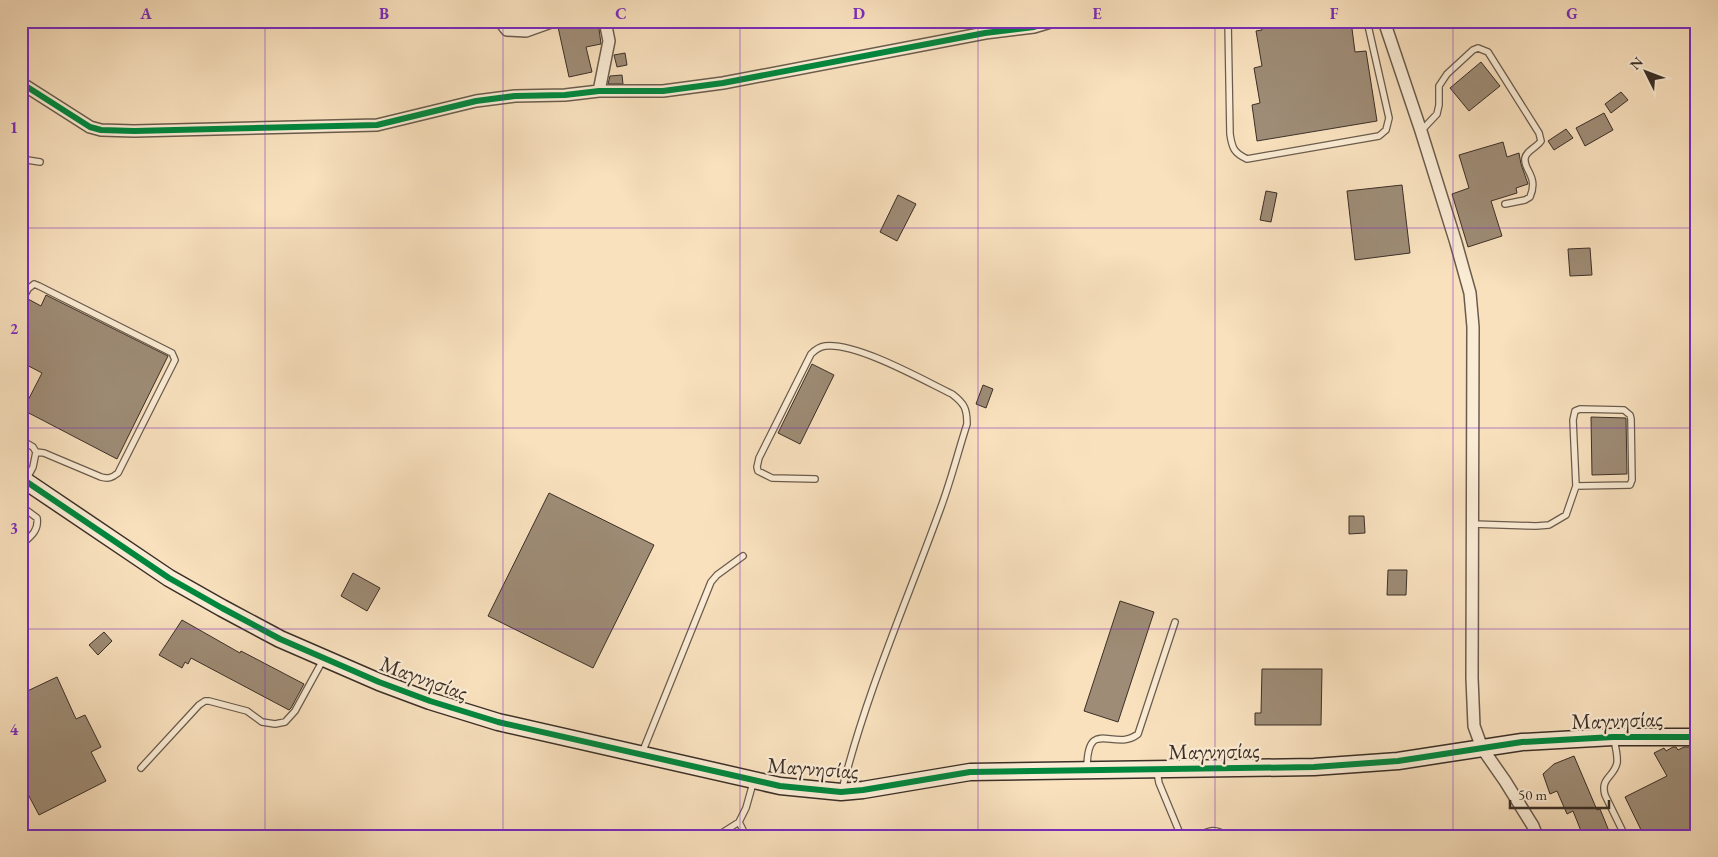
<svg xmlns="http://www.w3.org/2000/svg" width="1718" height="857" viewBox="0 0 1718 857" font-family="'EB Garamond',serif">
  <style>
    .building { fill: #9e8c76; stroke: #3b2f27 }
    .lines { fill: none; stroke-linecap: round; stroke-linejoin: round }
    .lane-casing { stroke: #6a5c4d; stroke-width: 8 }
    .street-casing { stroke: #6a5c4d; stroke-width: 14 }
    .secondary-casing { stroke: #3b2f27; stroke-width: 19 }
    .lane { stroke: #fbecd5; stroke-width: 5.5 }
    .street { stroke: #fbecd5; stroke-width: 11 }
    .secondary { stroke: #fbecd5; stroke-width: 16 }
    .cycleway-casing { stroke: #fbecd5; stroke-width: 9 }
    .cycleway { stroke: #00873e; stroke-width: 6 }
    .grid { fill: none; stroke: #7b2cbf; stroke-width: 1; stroke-opacity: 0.55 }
    .labels { text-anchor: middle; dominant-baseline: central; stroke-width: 4.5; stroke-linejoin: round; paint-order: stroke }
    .street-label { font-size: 22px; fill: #3b2f27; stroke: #fbecd5 }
    .neatline { fill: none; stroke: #7b2cbf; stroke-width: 2 }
    .grid-label { font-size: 16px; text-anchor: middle; font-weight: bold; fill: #7b2cbf }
  </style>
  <rect width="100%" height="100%" fill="#f9e1be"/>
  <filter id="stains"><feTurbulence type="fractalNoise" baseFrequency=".004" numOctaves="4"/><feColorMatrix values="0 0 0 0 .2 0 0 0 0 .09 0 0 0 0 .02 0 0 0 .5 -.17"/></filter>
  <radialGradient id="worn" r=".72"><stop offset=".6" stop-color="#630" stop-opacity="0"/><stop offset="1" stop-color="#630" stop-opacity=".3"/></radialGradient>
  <path class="building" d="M568 21H598L601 44 586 47 592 72 569 77 558 27 561 23Z
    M1260 21H1351L1355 52 1366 51 1377 121 1257 141 1252 105 1260 103 1254 68 1262 66 1256 31 1262 30Z
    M625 53 627 65 617 67 614 55Z
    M1481 62 1500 86 1469 111 1450 88Z
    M622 75 623 84H608L610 76Z
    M1621 92 1628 100 1611 113 1605 104Z
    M1604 113 1613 130 1585 146 1576 128Z
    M1566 129 1573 138 1554 150 1548 141Z
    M1503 142 1507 157 1519 153 1521 164 1528 184 1516 188 1517 193 1491 201 1502 236 1468 247 1452 194 1469 188 1459 155Z
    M1402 185 1410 253 1355 260 1347 191Z
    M1266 191 1277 193 1271 222 1260 220Z
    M898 195 916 204 897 241 880 232Z
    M1590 248 1592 275 1570 276 1568 249Z
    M46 295 168 356 117 459 23 410 42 373 21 362V313L28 299 41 306Z
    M812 364 834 375 800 444 778 433Z
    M983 385 993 389 986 408 976 404Z
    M1591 417 1626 418 1627 474 1592 475Z
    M549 493 654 545 593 668 488 616Z
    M1349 516H1364L1365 533 1349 534Z
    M1388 570H1407L1406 595H1387Z
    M353 573 380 588 367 611 341 596Z
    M1120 601 1154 612 1118 722 1084 711Z
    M182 620 240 653 241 651 304 684 291 708 289 710 191 658 188 664 185 662 182 668 159 655Z
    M104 632 112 641 98 655 89 645Z
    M1262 669H1322L1321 725H1255V713H1261Z
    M57 677 76 719 85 715 101 747 91 752 106 781 39 815 21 781V694Z
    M1673 747H1676L1678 750 1684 747H1695L1697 751V836H1644L1625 797 1667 776 1654 753 1664 748 1666 751Z
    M1574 756 1597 810 1600 809 1611 836H1583L1573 811 1567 814 1557 791 1550 794 1543 774 1554 764Z"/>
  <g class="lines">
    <g class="lane-casing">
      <path id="lane" d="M1228 21 1230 134C1232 148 1234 153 1247 159L1379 136 1386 130 1389 118 1367 21
        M1421 131 1437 114 1439 105V86L1447 74 1473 50 1478 48 1488 52 1539 133 1541 141C1537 147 1526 151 1525 158 1523 170 1539 176 1530 197L1525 200 1505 204
        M21 159 40 162
        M21 302 28 289 34 284 39 286 172 353 175 360 118 473C112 478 108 479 101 477L44 453 36 452 33 447 21 440
        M21 382V387
        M815 479 772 478 758 471 757 467 759 458 811 354C815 350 819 347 825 346 856 342 923 380 952 394 965 404 967 409 967 424 958 452 951 480 941 507 907 601 866 693 842 790
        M26 480 33 467 36 452
        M21 506 37 518C39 531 30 537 21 545
        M1472 524 1536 526 1549 525 1566 515 1576 486 1573 420 1575 411 1580 409 1624 410 1630 415 1631 419 1632 480 1630 485 1576 486
        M1614 739C1615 746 1618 755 1617 763 1614 777 1600 778 1605 795L1625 836
        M642 753 711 582 717 575 743 556
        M141 768 199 705 205 701H209L247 711 262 722 275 724 285 722 295 711 323 660
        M1087 769C1087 715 1114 753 1138 734L1175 622
        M1157 772 1159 783 1181 836
        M739 822 746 836
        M717 836 739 822 746 808 753 783
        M1197 836C1208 831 1215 827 1226 836"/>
    </g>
    <g class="street-casing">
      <path id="street" d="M500 21 507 30 526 31 554 21
        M1384 21 1421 131 1456 243 1470 293 1473 327 1472 678 1474 726 1482 748 1505 781 1533 826 1537 836
        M21 83 90 127 101 130 134 131 377 125 476 101 515 96 565 95 599 91H663L723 83 985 33 1034 27 1054 21
        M599 91 609 41 605 21"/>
    </g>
    <g class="secondary-casing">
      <path id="secondary" d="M21 478 169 578 222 608 280 639 379 682 430 701 498 722 780 786 841 792 863 790 970 772 1314 767 1398 761 1522 742 1613 737H1697"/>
    </g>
    <use href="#lane" class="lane"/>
    <use href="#street" class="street"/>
    <use href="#secondary" class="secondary"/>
    <g class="cycleway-casing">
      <path id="cycleway" d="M21 83 90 127 101 130 134 131 377 125 476 101 515 96 565 95 599 91H663L723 83 985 33 1034 27 1054 21
        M21 478 169 578 222 608 280 639 379 682 430 701 498 722 780 786 841 792 863 790 970 772 1314 767 1398 761 1522 742 1613 737H1697"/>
    </g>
    <use href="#cycleway" class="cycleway"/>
  </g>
  <path class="grid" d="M265 21V836M503 21V836M740 21V836M978 21V836M1215 21V836M1453 21V836M21 228H1697M21 428H1697M21 629H1697"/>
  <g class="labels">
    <g class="street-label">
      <text transform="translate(424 678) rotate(20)">Μαγνησίας</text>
      <text transform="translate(1617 720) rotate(-2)">Μαγνησίας</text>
      <text transform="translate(1214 751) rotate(-1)">Μαγνησίας</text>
      <text transform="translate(813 768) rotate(4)">Μαγνησίας</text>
    </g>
  </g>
  <rect width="1718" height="857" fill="none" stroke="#f9e1be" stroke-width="55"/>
  <g transform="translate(1646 72) rotate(312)" stroke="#fbecd5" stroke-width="4" paint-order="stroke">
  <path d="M0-4L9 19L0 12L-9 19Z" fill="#3b2f27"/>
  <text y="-8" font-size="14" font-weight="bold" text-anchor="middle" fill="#3b2f27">N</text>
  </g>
  <path d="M1510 800v8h99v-8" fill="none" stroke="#3b2f27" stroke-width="2.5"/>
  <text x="1518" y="800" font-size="15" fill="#3b2f27" stroke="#fbecd5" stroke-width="4" paint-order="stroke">50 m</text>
  <rect x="28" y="28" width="1662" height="802" class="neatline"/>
  <g class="grid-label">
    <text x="146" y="19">A</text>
    <text x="384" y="19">B</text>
    <text x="621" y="19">C</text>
    <text x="859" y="19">D</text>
    <text x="1097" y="19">E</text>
    <text x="1334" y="19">F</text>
    <text x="1572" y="19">G</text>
    <text x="14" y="133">1</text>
    <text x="14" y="334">2</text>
    <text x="14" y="534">3</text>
    <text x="14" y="735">4</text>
  </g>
  <rect width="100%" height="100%" filter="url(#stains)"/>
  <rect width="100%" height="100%" fill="url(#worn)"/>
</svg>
